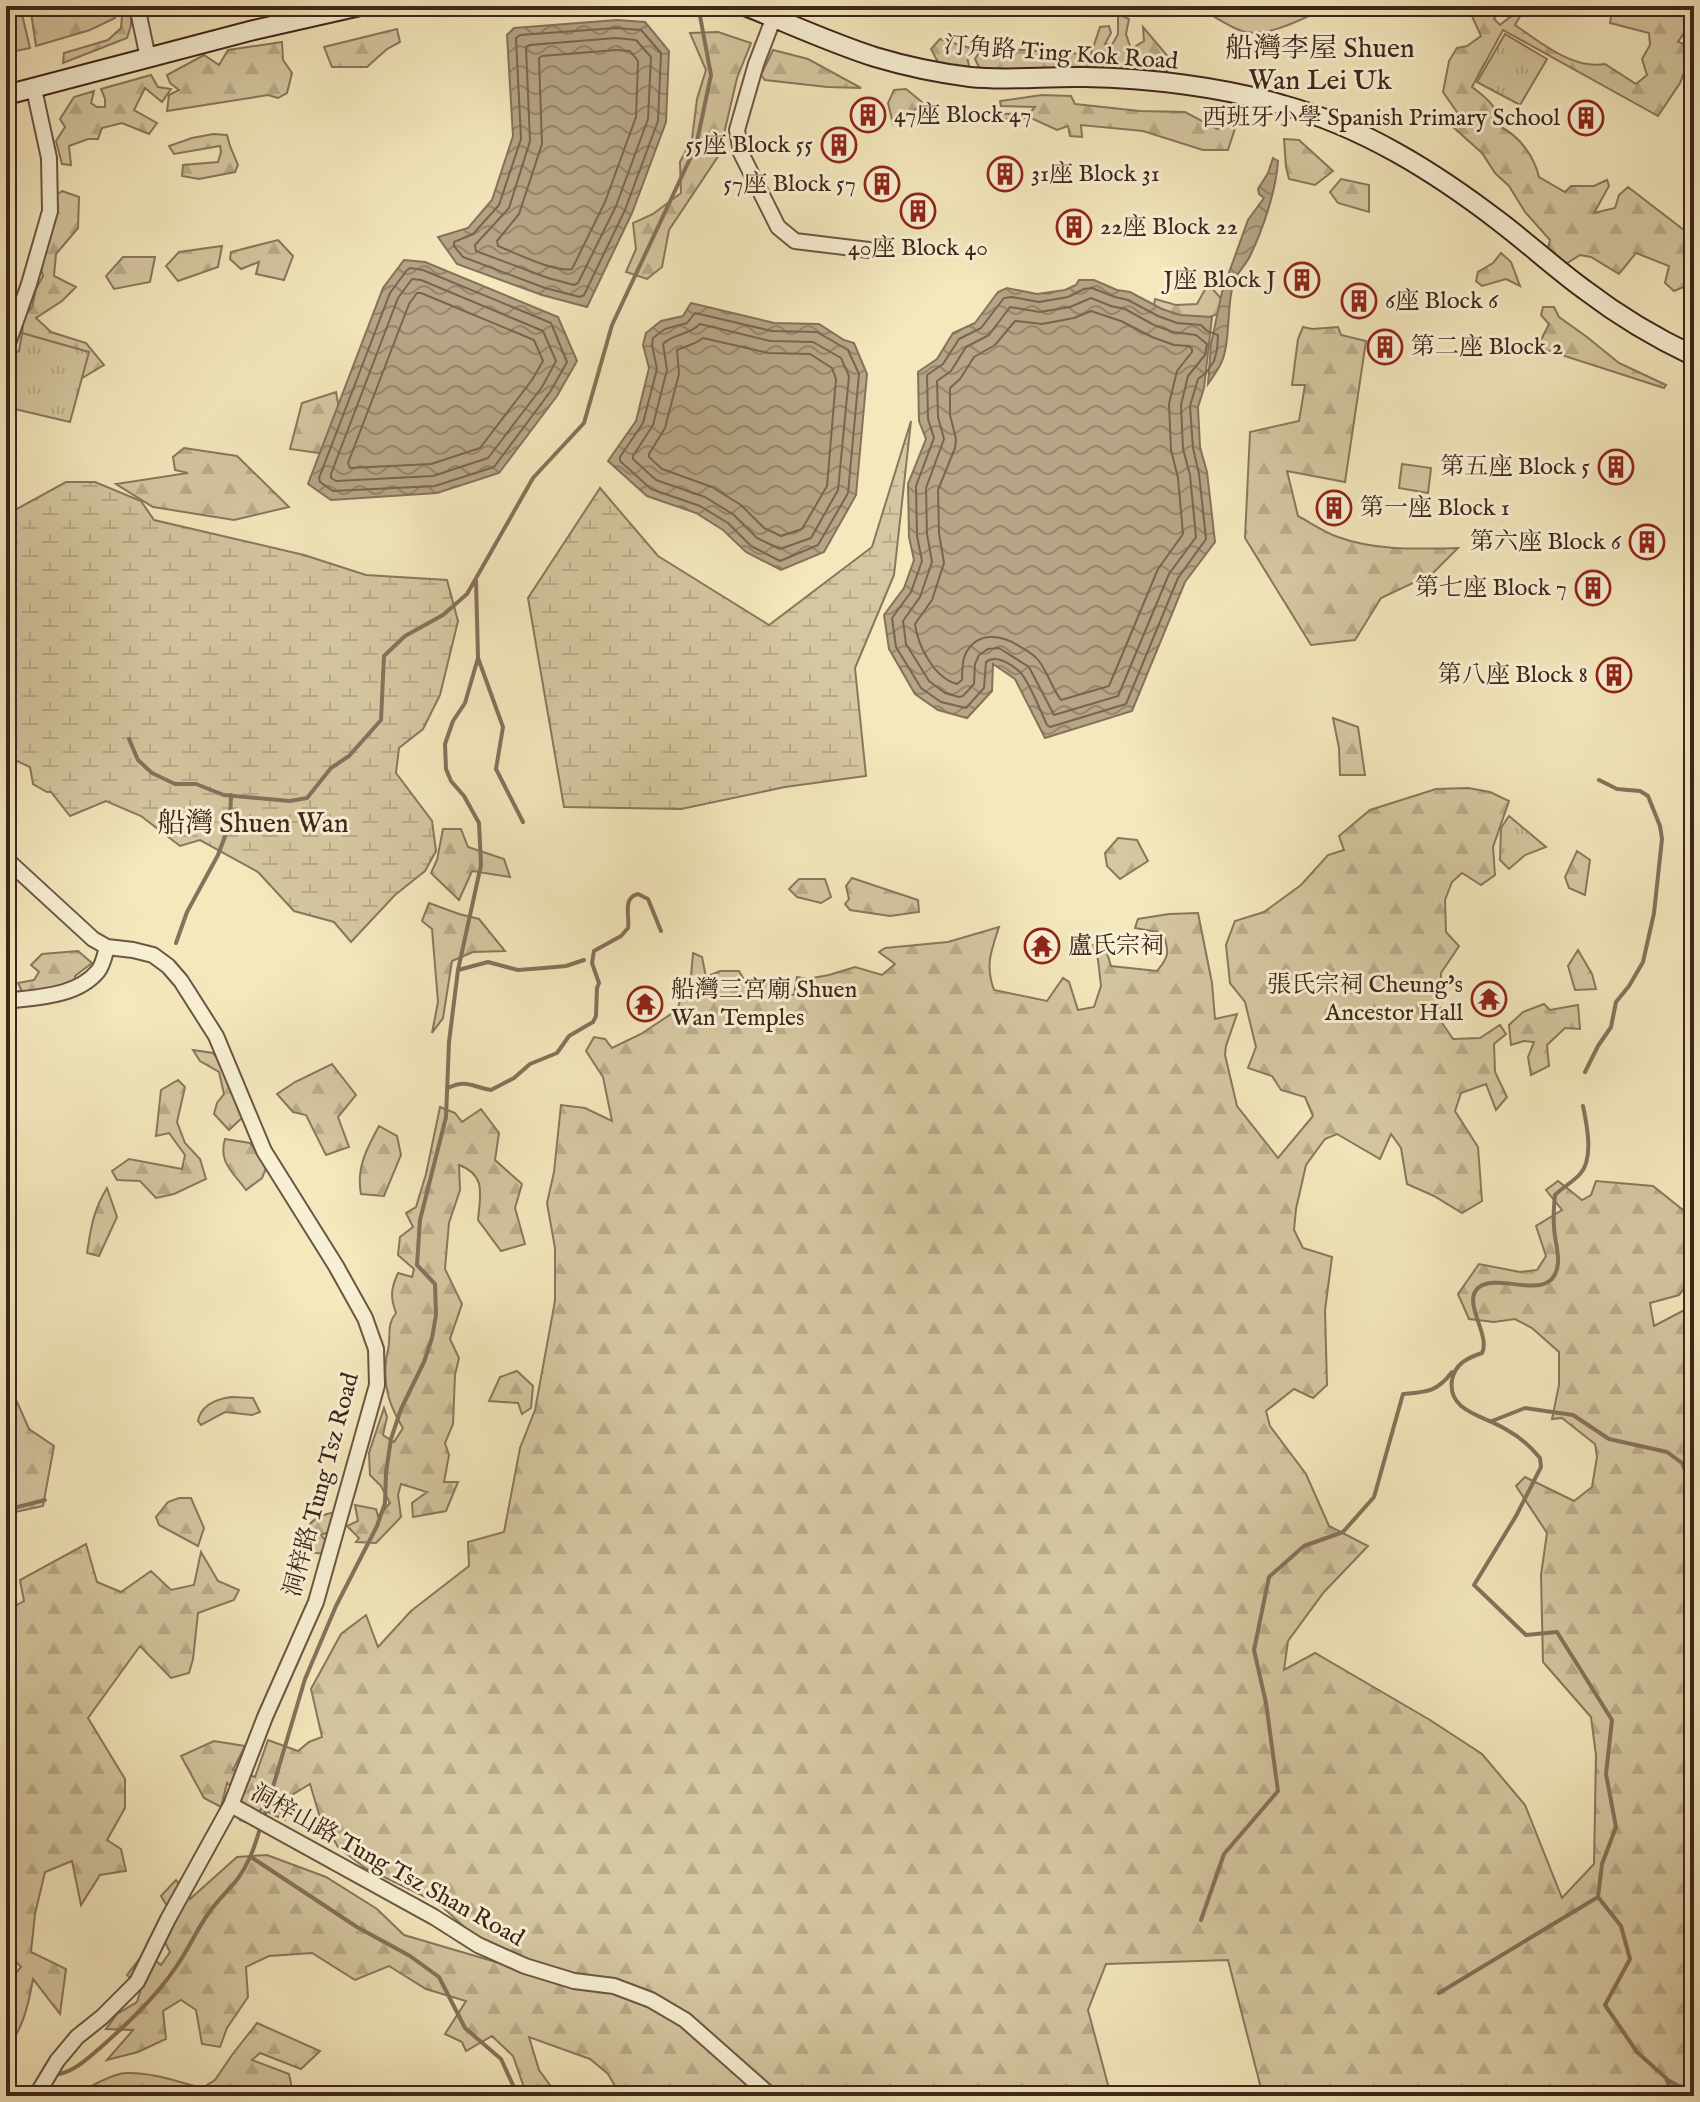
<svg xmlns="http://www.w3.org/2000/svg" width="1700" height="2102" viewBox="0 0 1700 2102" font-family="'IM FELL English','Noto Serif TC',serif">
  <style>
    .forest { fill: url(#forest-firs); stroke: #8a765e; stroke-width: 2 }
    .wetland { fill: url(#wetland-marsh); stroke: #8a765e; stroke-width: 2 }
    .park { fill: url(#park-tufts); stroke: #8a765e; stroke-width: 2 }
    .pitch { fill: #d5c7a1; stroke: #8a765e; stroke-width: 2 }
    .water { fill: url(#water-waves); stroke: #86715b; stroke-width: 2 }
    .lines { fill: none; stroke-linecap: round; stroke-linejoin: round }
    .shore { stroke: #7a6450; stroke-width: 2 }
    .stream { stroke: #86715b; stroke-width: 4 }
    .minor-casing { stroke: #6c5544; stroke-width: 18 }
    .secondary-casing { stroke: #3e241b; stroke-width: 22 }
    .minor { stroke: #f8f0d4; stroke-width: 14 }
    .secondary { stroke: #f8f0d4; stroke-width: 18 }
    .labels { text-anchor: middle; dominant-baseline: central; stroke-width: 6; stroke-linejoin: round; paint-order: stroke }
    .street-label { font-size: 24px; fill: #3e241b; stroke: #f8f0d4 }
    .poi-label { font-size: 24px; fill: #3e241b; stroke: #f8f0d4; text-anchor: end }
    .quarter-label { font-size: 28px; fill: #3e241b; stroke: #f8f0d4 }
  </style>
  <defs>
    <pattern id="forest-firs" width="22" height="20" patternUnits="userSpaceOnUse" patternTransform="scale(2)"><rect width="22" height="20" fill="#d5c7a1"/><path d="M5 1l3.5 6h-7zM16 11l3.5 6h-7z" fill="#b8ab8a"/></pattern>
    <pattern id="wetland-marsh" width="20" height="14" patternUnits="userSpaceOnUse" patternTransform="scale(2)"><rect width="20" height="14" fill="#d5c7a1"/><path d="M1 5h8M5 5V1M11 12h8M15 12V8" fill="none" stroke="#b8ab8a"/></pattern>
    <pattern id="park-tufts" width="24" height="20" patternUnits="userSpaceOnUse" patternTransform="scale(2)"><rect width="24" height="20" fill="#d5c7a1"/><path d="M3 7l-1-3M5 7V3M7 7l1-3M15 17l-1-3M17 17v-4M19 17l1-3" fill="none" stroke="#b8ab8a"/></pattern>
    <pattern id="water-waves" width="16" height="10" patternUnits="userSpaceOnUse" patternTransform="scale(2)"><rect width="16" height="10" fill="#b6a586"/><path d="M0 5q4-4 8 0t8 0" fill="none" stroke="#95866d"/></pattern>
  </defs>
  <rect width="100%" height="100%" fill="#f4e8bd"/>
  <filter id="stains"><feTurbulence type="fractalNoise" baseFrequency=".0025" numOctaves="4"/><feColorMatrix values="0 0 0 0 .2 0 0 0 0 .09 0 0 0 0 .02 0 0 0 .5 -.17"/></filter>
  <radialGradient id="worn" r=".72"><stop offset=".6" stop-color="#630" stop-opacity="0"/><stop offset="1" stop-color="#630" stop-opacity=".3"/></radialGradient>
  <path class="forest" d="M30 6H113L115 18 90 30 36 46Z
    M1453 6H1503L1494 19 1500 25 1510 17 1522 13 1515 25C1540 42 1573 70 1605 64L1636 84 1647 75 1642 59 1650 45 1649 33 1610 23 1613 6H1676L1690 24 1678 42 1694 47 1680 83 1658 116 1503 30 1472 87C1487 98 1498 107 1501 127 1520 137 1534 156 1539 177L1565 192 1571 186H1594L1607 180 1609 186 1594 213 1615 208 1619 195 1628 187 1693 237 1694 289 1686 286 1674 291 1665 283 1669 266 1636 253 1619 274 1591 257 1580 255 1553 272 1544 266 1550 240 1525 212 1509 186 1495 173 1482 153 1453 127 1459 115 1443 92 1449 61 1457 48 1467 46 1481 36 1472 16 1451 14Z
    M1118 14 1129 19 1126 34 1131 49 1144 41 1143 27 1170 59 1167 72 1140 74 1120 69 1057 81 982 73 975 59 982 48H992L1082 54 1085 63H1088L1100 27 1109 26 1111 33 1105 44 1112 45 1118 34Z
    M122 16H131V25L127 38 63 63 64 53 108 40 121 28Z
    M397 29 400 42 387 49 367 67H332L324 47Z
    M718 32 751 43 737 78 719 155 669 230 662 267 647 279 626 272 636 249 633 223 653 214 681 193 680 162 692 139 697 99 706 70 690 33Z
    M940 39 977 50 967 56 971 77 941 68 931 49Z
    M282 42 283 60 292 73 287 93 278 98 268 95 167 111 169 95 179 90 170 83 167 75 204 55 219 65 228 50Z
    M773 50 808 59 861 88 827 87 765 80 761 75Z
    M151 75 158 87 171 89 162 102 145 88 134 110 157 123 149 134 122 123 102 128 98 139H88L69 146 71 165 62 164 56 141 65 127 60 119 74 97 94 91 91 103 97 107H105V99L101 89Z
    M906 89 922 102 915 110 893 124 888 103 894 90Z
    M1042 95 1071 96 1075 104 1140 111 1185 112 1217 129 1236 125 1228 150H1203L1143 131 1081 125 1082 137 1070 136 1068 126 1057 130 1031 118 994 120 1001 114 1030 113 1035 107 1001 106 1000 101Z
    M213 134 227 135 230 146 238 165 235 172 199 179 182 176 183 165 218 162 221 152 220 146 174 154 169 146 192 138Z
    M1284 139 1299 140 1333 171 1315 185 1289 179 1286 167Z
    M1341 179 1369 185V212L1338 203 1330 192Z
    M62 191 79 197 78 228 56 254 54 276 76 287 62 301 36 318 51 332 86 343 104 365 77 381 22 342 23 317 32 307 36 289 43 276C36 254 40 227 43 205Z
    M278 240 293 256 284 280 256 274 259 262 241 269 230 259 231 252Z
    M222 246 218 267 178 281 166 266 179 252Z
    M1501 253 1511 262 1520 286 1506 279 1482 286 1476 281 1478 272 1493 263Z
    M123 257H155L150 282 114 289 106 276Z
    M1208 284 1227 305 1221 313 1189 324 1153 311 1155 299 1176 305 1197 304Z
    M1543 307H1554L1559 317 1587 337 1619 363 1666 385 1664 388 1546 350 1540 342 1549 324 1541 315Z
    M1303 327 1312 329 1338 327 1341 335 1366 341 1345 482 1287 471 1298 516C1311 523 1324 532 1338 537 1376 551 1418 549 1458 548L1432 574 1381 598 1355 640 1311 645 1245 538 1250 432 1299 421 1305 385H1292L1298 339Z
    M336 392 342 425 332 455 290 449 302 403Z
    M184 448 237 456 289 507 234 520 153 507 116 484 188 473 175 470 173 457Z
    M1333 718 1358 727 1365 775H1340L1339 748Z
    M1468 788 1490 792 1509 801 1493 847 1495 875 1481 885 1462 873 1452 882 1445 900 1446 932 1459 946 1441 973 1440 1020 1453 1039 1480 1038 1500 1025 1506 1034 1494 1044 1495 1072 1507 1097 1496 1110 1486 1084 1461 1093 1455 1111 1478 1147 1482 1201 1462 1213 1434 1196 1407 1184 1401 1148 1391 1134 1380 1159 1337 1134 1325 1139 1306 1165 1296 1209 1294 1230 1303 1248 1332 1257 1325 1310 1327 1385 1313 1398 1294 1389 1266 1411 1270 1426 1306 1474 1329 1526 1368 1546 1324 1592 1288 1641 1284 1670 1315 1653 1430 1720 1482 1754 1525 1805 1562 1898 1594 1864 1596 1755 1591 1717 1543 1662 1541 1575 1547 1533 1516 1486 1525 1477 1574 1501 1592 1487 1597 1457 1595 1444 1562 1418 1552 1419 1559 1385V1352L1532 1328 1515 1319 1494 1322 1469 1319 1458 1294 1479 1264 1520 1272 1537 1270 1546 1256 1536 1226 1562 1210 1546 1190 1558 1181 1582 1200 1591 1195 1596 1181 1653 1186 1683 1210 1694 1227V1276L1679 1295 1650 1303 1654 1326 1694 1305V2096H1263L1228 1960 1106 1964 1088 2010 1111 2096H621L608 2074 590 2059 529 2037 539 2070 558 2096H527L513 2056 492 2036 466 2051 462 2042 445 2034 466 2001 426 1989 389 1966 355 1980 312 1953 269 1956 246 1967 248 1997 227 2028 220 2047 202 2044 196 2010 181 2000 163 2011 166 2039 138 2052 107 2060 133 2030 106 2029 117 2014 137 2002 141 1989 127 1975 145 1952 161 1965 170 1952 157 1927 176 1921 161 1896 176 1880 190 1899 237 1857 267 1855 326 1877 377 1909 404 1935 506 1965 438 1903 365 1868 338 1847 319 1814 310 1784 292 1795 285 1820 261 1809 251 1824 240 1820V1793L227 1783 221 1807 204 1798 181 1756 214 1741 245 1746 233 1770 255 1777 268 1740 298 1751 309 1742 322 1737 311 1689 341 1634 366 1615 378 1647 411 1611 469 1566 468 1542 504 1532 520 1448 535 1410 555 1301V1248L547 1203 554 1172 561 1105 585 1108 612 1121 603 1077 586 1051 594 1037 605 1039 612 1048 641 1034 677 1010 684 988 691 977 693 953 702 957 706 977 720 971H739L745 981 782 985 784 994 794 995 797 977 807 979 829 975 855 967 882 975 895 964 879 952 885 948 948 942 999 927C991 951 985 966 994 990L1047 1001 1063 978 1069 982 1078 1010 1094 1007 1101 986 1098 960 1093 945 1103 940 1111 966 1157 971C1170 956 1169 951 1163 933L1135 928 1138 919 1169 914 1198 913 1212 983 1215 1019 1237 1014 1226 1046 1225 1055 1237 1106 1278 1158 1313 1116 1305 1097 1281 1090 1272 1076 1248 1068 1256 1047 1245 1002 1230 983 1226 945 1235 921 1264 912 1301 885 1328 855 1344 850 1339 836 1370 810 1436 789Z
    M443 829H461L468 847 504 859 510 877 472 871 459 900 431 873 437 860Z
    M1118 838 1137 840 1148 861 1120 879 1107 866 1105 853Z
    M1577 851 1590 860 1585 895 1569 888 1565 877Z
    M852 878 918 900 919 912 890 916 850 910 845 904 849 899 846 886Z
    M799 879H825L831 897 821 903 797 897 789 889Z
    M429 903 459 914 479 919 505 951 473 952 452 961 443 1018 432 1033 438 1002 432 929 422 921Z
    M1578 950 1592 974 1596 989 1575 990 1568 966Z
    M78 951 92 963 75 976V991L27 1002 18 983 34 980 39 972 31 965 42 954Z
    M1544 1004 1550 1010 1578 1005 1580 1029 1565 1028 1547 1045 1549 1066 1531 1075 1528 1057 1534 1042 1524 1041 1511 1045 1509 1025 1523 1012Z
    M193 1050 213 1053 227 1072 244 1116 229 1130 214 1114 217 1103 224 1094 219 1072 200 1061Z
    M332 1064 356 1095 338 1117 349 1147 326 1155 306 1115 293 1112 277 1094 295 1082Z
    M178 1080 185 1087 177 1122 185 1143 200 1159 206 1179 174 1194 156 1198 140 1181 117 1180 112 1171 129 1159 182 1169 185 1155 169 1133 156 1136 161 1090Z
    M440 1107 455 1113 462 1122 481 1109 499 1133 495 1160 522 1184 515 1208 525 1244 501 1251 478 1220C480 1196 487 1175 459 1165L460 1190 449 1223 445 1269 462 1304 450 1339 459 1358 455 1375 453 1424 445 1443 449 1455 444 1482H458L446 1511 413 1517 412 1503 427 1492 401 1484 398 1495 401 1517 376 1543 356 1542 359 1538 347 1526 358 1521 355 1505 376 1509 378 1516 390 1503 381 1486 370 1475 369 1453 384 1408 387 1417 383 1435 394 1442 403 1428C390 1407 383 1387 386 1362 386 1355 389 1349 389 1343 390 1330 388 1323 396 1313 390 1297 391 1288 398 1273L412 1277 414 1269 398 1255 400 1237 413 1227 406 1213 416 1207 426 1174Z
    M379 1126 397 1136 401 1155 384 1196 361 1194C356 1168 367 1148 379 1126Z
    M225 1139 250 1143 267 1166 262 1178 246 1190C233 1172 218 1162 225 1139Z
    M107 1188 117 1217 99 1256 87 1253C91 1227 93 1211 107 1188Z
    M517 1371 533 1386 531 1408 522 1414 518 1403 489 1401 500 1377Z
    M6 1377 29 1429 54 1446 43 1506 6 1514Z
    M231 1397 253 1398 260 1412 252 1415 225 1412 201 1425 198 1421C201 1405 217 1399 231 1397Z
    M179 1498H191L204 1528 198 1546 159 1525 156 1517 168 1502Z
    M337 1512 334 1530 321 1535 330 1546 325 1554 299 1551 293 1538 298 1534 306 1532C310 1518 324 1514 337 1512Z
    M86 1544 97 1582 121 1592 151 1571 171 1590 194 1585 201 1552 218 1581 239 1590 234 1600 198 1613 193 1659 189 1673 171 1678 140 1646 88 1718 125 1779V1808L107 1840 121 1849 126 1871 100 1875 81 1905 72 1861 45 1872 35 1914 31 1952 66 1969 60 2014 33 1979C28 2007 23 2028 6 2051V1984L21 1967 6 1951V1611L24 1601 20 1580Z
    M257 2023 320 2051 301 2069 260 2053 252 2060 289 2074 292 2089 290 2096H74C86 2088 112 2074 126 2073 152 2072 178 2082 202 2088L215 2080 232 2055Z"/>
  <path class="wetland" d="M911 421 894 575 855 668 866 776 785 787 681 809 564 807 528 598 600 488 658 556 769 625 872 547Z
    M66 482H95L141 501 154 520 304 555 366 575 447 580 458 621 440 695 423 729 399 748 396 773 432 821 436 851 425 871 395 895 351 942 334 922 294 911 258 872 200 840 180 846 141 816 106 801 70 816 51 792H47L33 784 30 767 6 756V581L16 564 6 533 15 510Z"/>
  <path class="park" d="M1195 6H1329C1307 17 1264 41 1239 30 1224 24 1210 13 1195 6Z
    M1505 34 1547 59 1520 105 1477 82Z
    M22 333 89 352 70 422 6 407V371L11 355 19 351Z
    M1509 816 1546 847 1525 855 1509 869 1500 860 1501 828Z"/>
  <path class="pitch" d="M6 6H20L30 48 6 53Z
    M1402 464 1431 468 1428 493 1399 488Z"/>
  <path class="water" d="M617 20 645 22 669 51 666 122 632 213 587 307 542 295 457 264 438 237 468 228 492 200 513 136 507 35 514 28Z
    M1273 158 1278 161C1276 191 1263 229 1250 256 1246 264 1240 270 1236 277 1227 295 1230 331 1225 351 1223 363 1215 374 1208 384L1211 344 1222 292 1248 220 1264 198 1259 194 1258 189 1268 173Z
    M404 260 425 262 558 317 577 361 557 396 499 473 437 493 331 500 308 484 383 288Z
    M1079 280H1094L1117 290 1130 292 1162 309 1180 315 1212 317 1204 388 1198 407 1200 447 1207 472 1215 542 1185 582 1132 711 1045 738 1015 679 993 664 992 691 967 718 938 710 915 694 889 649 884 615 904 588 914 560 909 537 908 484 926 439 919 421 918 372 937 359 953 333 975 323 998 292 1007 288 1037 294 1065 290 1076 285Z
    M691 303 774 323 819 324 844 340 854 343 867 374 856 495 824 552 781 570 746 552 723 530 696 513 647 496 608 461 636 421 649 368 643 345 646 333 661 321 683 316Z"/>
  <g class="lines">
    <path class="shore" d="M616 28 641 30 661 53 658 121 625 210 584 295 580 297 545 288 463 257 454 246V242L473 234 499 205 521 139 516 38 520 35Z
      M616 38 636 40 651 57 648 119 616 206 578 283 574 285 548 278 476 251 475 245 509 208 530 141 526 47 530 45Z
      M616 50 630 51 638 61 636 117 605 202 572 269C555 273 516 253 498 246L497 241 519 214 542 144 539 58 542 56Z
      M410 268 423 270 551 323 567 362 550 392 494 467 435 486 333 491 320 482 319 478 390 293 407 270Z
      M412 279 421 280 543 331 556 361 542 387 488 458 433 476 336 481 331 478V474L398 298Z
      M1092 288 1115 297 1128 300 1158 316 1177 323 1201 325 1207 331 1218 335 1217 350 1214 361 1206 373 1198 379 1190 406 1193 448 1199 474 1206 539 1178 578 1126 704 1050 727 1047 725C1041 712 1029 681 1020 672 1011 664 996 654 986 662L984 688 966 708 941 702 921 688 896 647 892 618 911 592 922 561 917 536 916 486 934 438 928 419 927 375 943 364 959 339 981 328 1004 298 1012 297 1039 302 1068 297 1084 289Z
      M417 293H421L534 340 543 361 532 380 480 448 431 464 350 468 348 463 409 304Z
      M1091 298 1111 306 1125 309 1154 325 1173 332 1196 335 1207 344 1205 355 1188 376 1181 405 1183 449 1190 475 1196 537 1169 574 1118 696 1054 715 1029 667 999 648 988 649 979 655 975 664 974 684 963 696 959 697 945 693 929 681 906 644 903 621 920 597 932 562 927 534 926 488 944 439 938 417 937 381 951 371 966 347 989 335 1010 307 1040 312 1070 307Z
      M1091 311 1121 321 1152 337 1174 345 1189 346 1192 349V352L1177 371 1169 404 1171 450 1178 478 1183 534 1158 569 1109 686 1061 700C1052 688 1048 673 1039 661 1034 654 1026 650 1019 646 1001 634 976 631 965 655 962 662 962 671 962 680L957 684C934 678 918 646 915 624L932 600 944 563 939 533 938 490 955 448 956 439 950 415V388L960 379 974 357 995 345 1015 321 1042 324 1074 318Z
      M695 313 772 331 817 332 848 350 859 374 848 493 818 545 780 561 751 546 728 523 700 506 651 489 620 461V457L643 423 657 369 652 345 653 338 665 329 687 323Z
      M700 324 770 341 813 342 841 358 849 376 838 490 811 538 780 549 757 538 734 515 705 497 656 480 633 459V456L653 425 667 370 663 344C674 333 688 336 700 324Z
      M703 338 768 353 810 354 832 368 836 379 827 486 802 529 781 536 764 528 741 505 712 487 662 469 649 457V454L665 428 679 374 677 350 695 343Z"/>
    <path class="stream" d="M476 580 478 658 503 727 496 769 523 822
      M129 739 138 760 152 773 175 784H196L224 795 290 801 307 798 331 768 349 756 381 720 384 656 405 636 443 615 467 594 533 478 584 423 612 325 696 146 711 75 700 16
      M176 943 187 912 218 855 230 823 231 795
      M458 970 488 962 518 970 544 968 566 966 584 960
      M1585 1072 1598 1046 1611 1027 1616 1002 1629 986 1643 962 1654 913 1662 839 1660 826 1648 796 1640 791 1617 789 1599 780
      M448 1088C467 1079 472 1087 491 1090L514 1078 530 1064 557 1053 569 1036 593 1022 596 1016 597 988 599 983 592 963 594 951 621 936 628 928C630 915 622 898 638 894L648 899 661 931
      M1583 1106C1587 1125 1594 1159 1580 1174 1573 1182 1563 1187 1555 1195 1554 1205 1553 1215 1554 1226 1554 1238 1559 1251 1558 1263 1554 1307 1497 1270 1478 1288 1462 1303 1491 1335 1482 1353 1467 1358 1455 1364 1452 1380 1447 1413 1487 1416 1507 1430 1520 1437 1531 1447 1540 1458L1541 1467 1516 1516 1474 1585 1526 1635 1557 1632 1612 1720 1606 1774 1616 1827 1602 1864 1598 1897 1621 1926 1630 1959 1605 2005 1637 2052 1666 2078 1673 2096
      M1492 1421 1525 1408 1573 1415 1609 1439 1667 1452 1682 1463 1694 1492
      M6 1510 45 1500
      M264 1817 305 1679 336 1606 377 1526 385 1503 386 1472 391 1439 401 1409 424 1362 432 1338 436 1315 435 1284 417 1265 420 1220 446 1117 449 1042 458 970 481 865 479 823 464 796 451 781 446 769 445 744 453 721 465 703 478 658
      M251 1857 357 1927 410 1956 439 1977 465 2028 501 2059 518 2096
      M1201 1920 1224 1854 1278 1791 1266 1703 1254 1650 1269 1577 1304 1546 1343 1532 1374 1497 1403 1394C1427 1392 1437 1392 1452 1372
      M1439 1993 1598 1897
      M59 2074C75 2071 88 2058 100 2048 128 2023 155 1998 176 1967 188 1950 196 1931 208 1914 216 1902 227 1892 236 1881 249 1864 255 1846 261 1825
      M1668 2080 1694 2095
      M14 2096 32 2091"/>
    <g class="minor-casing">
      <path id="minor" d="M137 6 148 58
        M774 17 756 64 737 130 741 153 778 227 795 241 869 250
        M6 349 29 284 50 211 49 158 34 89
        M6 859 93 939 107 947 133 950 153 955 168 966 181 981 216 1036 264 1151 336 1266 365 1318 376 1349 377 1385 316 1602 265 1717 231 1805 168 1919 137 1982 102 2017 77 2037 57 2061 36 2096
        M6 1001C36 997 77 997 98 971 103 965 105 954 107 947
        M231 1805 434 1917 478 1945 525 1966 574 1981 614 1986 651 2000 685 2020 771 2096"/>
    </g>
    <g class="secondary-casing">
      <path id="secondary" d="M745 6C788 23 831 43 875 57 905 66 938 73 970 77 1008 81 1047 76 1085 77 1147 78 1223 87 1283 105 1363 127 1435 172 1500 222 1529 244 1556 269 1585 290 1619 316 1656 338 1694 356
        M6 95 254 30 360 6"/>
    </g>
    <use href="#minor" class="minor"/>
    <use href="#secondary" class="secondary"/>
  </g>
  <defs>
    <g id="building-ring" transform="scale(1.8)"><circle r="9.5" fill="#f8f0d4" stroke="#8f2418" stroke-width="1.5"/><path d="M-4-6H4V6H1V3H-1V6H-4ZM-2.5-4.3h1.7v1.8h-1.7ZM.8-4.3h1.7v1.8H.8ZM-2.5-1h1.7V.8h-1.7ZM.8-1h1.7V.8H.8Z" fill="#8f2418"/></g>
    <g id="temple-ring" transform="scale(1.8)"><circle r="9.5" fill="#f8f0d4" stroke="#8f2418" stroke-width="1.5"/><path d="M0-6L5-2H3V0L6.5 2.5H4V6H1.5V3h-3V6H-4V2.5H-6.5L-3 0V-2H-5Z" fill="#8f2418"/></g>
  </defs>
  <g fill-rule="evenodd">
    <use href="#building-ring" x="868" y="115"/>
    <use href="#building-ring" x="1586" y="118"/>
    <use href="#building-ring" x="839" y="145"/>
    <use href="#building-ring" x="1005" y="174"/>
    <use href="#building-ring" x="882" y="184"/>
    <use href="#building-ring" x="918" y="211"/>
    <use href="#building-ring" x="1074" y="227"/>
    <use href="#building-ring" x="1302" y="280"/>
    <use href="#building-ring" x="1359" y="301"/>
    <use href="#building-ring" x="1385" y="347"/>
    <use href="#building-ring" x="1616" y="467"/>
    <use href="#building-ring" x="1334" y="508"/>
    <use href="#building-ring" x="1647" y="542"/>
    <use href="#building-ring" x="1593" y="588"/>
    <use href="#building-ring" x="1614" y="675"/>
    <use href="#temple-ring" x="1042" y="946"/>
    <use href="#temple-ring" x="1489" y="999"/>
    <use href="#temple-ring" x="645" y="1004"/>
  </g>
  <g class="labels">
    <g class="street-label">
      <text transform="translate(1061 54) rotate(4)">汀角路 Ting Kok Road</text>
      <text transform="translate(322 1485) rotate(-75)">洞梓路 Tung Tsz Road</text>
      <text transform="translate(387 1866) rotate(29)">洞梓山路 Tung Tsz Shan Road</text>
    </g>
    <g class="poi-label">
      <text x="894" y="115" text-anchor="start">47座 Block 47</text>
      <text x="1560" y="118">西班牙小學 Spanish Primary School</text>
      <text x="813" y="145">55座 Block 55</text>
      <text x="1031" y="174" text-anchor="start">31座 Block 31</text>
      <text x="856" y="184">57座 Block 57</text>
      <text x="1100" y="227" text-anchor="start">22座 Block 22</text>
      <text x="918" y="248" text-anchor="middle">40座 Block 40</text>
      <text x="1276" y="280">J座 Block J</text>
      <text x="1385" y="301" text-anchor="start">6座 Block 6</text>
      <text x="1411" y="347" text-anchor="start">第二座 Block 2</text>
      <text x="1590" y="467">第五座 Block 5</text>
      <text x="1360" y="508" text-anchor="start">第一座 Block 1</text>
      <text x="1621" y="542">第六座 Block 6</text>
      <text x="1567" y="588">第七座 Block 7</text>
      <text x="1588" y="675">第八座 Block 8</text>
      <text x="1068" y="946" text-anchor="start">盧氏宗祠</text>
      <text x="1463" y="985">張氏宗祠 Cheung's<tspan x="1463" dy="28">Ancestor Hall</tspan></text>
      <text x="671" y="990" text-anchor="start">船灣三宮廟 Shuen<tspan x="671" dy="28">Wan Temples</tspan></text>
    </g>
    <g class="quarter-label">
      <text x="1320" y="49">船灣李屋 Shuen<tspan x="1320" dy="32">Wan Lei Uk</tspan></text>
      <text x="253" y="824">船灣 Shuen Wan</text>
    </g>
  </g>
  <rect width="1700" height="2102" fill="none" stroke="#f4e8bd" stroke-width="32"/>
  <rect x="8" y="8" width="1684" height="2086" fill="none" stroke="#3e241b" stroke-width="4"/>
  <rect x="16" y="16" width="1668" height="2070" fill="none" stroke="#3e241b" stroke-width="2"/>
  <rect width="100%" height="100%" filter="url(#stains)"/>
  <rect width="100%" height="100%" fill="url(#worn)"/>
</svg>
